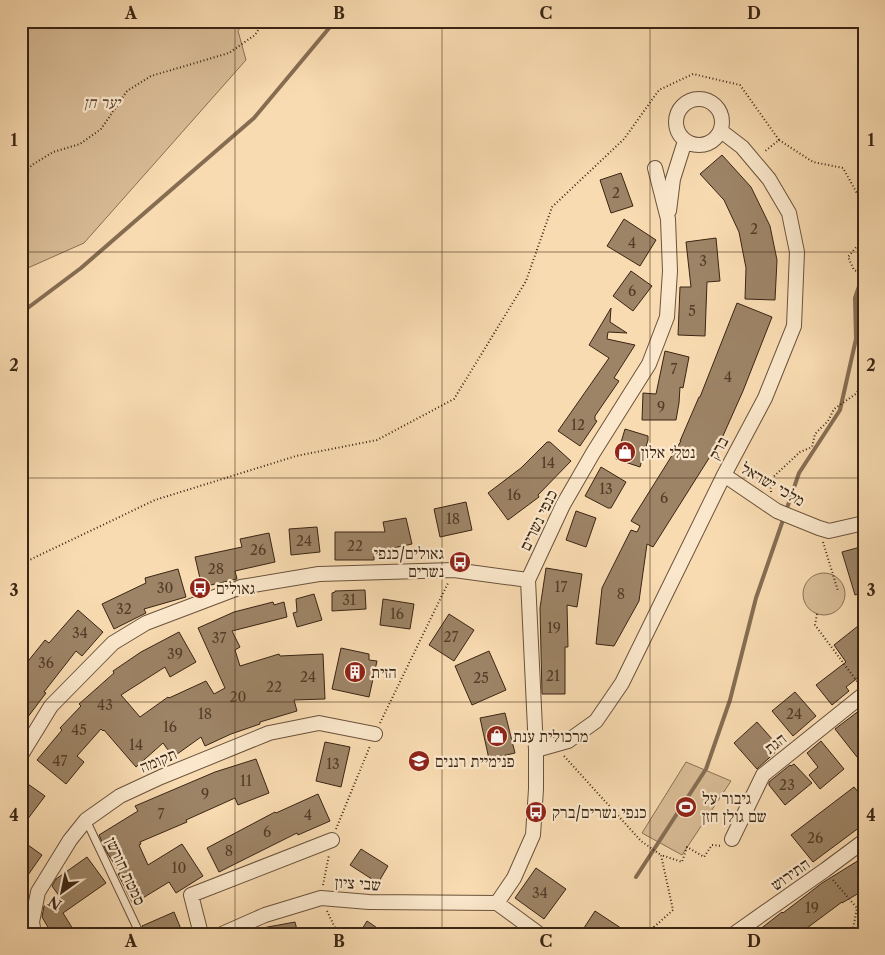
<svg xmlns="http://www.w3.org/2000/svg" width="885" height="955" viewBox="0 0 885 955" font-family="'Libre Caslon Text','Frank Ruhl Libre',serif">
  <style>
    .green { fill: #d9bc96; stroke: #8a7055 }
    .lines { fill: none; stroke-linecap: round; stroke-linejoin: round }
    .stream { stroke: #866d52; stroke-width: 4 }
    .building { fill: #9d8466; stroke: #3a2514 }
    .lane-casing { stroke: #6a523b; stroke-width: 9 }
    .street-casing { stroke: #6a523b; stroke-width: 16 }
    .path { stroke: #3a2514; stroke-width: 2; stroke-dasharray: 1 2.5; stroke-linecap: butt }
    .lane { stroke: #fbe8cc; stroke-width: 7 }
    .street { stroke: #fbe8cc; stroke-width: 14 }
    .grid { fill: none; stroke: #3a2514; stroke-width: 1; stroke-opacity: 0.55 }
    .labels { text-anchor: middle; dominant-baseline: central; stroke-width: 4.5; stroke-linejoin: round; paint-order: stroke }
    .number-label { font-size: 14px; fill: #533d28 }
    .park-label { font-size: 16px; font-style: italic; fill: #624b34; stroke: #fbe8cc }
    .street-label { font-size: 16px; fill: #3a2514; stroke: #fbe8cc }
    .poi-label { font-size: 16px; fill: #3a2514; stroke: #fbe8cc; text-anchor: start }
    .neatline { fill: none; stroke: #3a2514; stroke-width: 2 }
    .grid-label { font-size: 16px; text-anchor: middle; font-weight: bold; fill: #3a2514 }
  </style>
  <rect width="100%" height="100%" fill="#f9dbb1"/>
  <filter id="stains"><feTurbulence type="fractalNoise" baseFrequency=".004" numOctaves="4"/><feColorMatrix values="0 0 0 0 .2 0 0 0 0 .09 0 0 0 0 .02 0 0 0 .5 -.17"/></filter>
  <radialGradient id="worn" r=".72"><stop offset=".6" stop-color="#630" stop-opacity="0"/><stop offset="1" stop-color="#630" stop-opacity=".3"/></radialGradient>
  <path class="green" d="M21 21H245L238 31 246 60 84 243 21 271Z
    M803 594a21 21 0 1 1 42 0a21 21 0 1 1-42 0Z
    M686 762 731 781 682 855 642 833Z"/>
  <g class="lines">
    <path class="stream" d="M21 313 81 268 254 118 335 21
      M786 511 799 473 840 410 856 339 855 298 864 272
      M636 877 706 769 730 700 756 598 784 517"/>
  </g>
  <path class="building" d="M722 155 751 187 770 226 777 260 775 300 745 299 746 268 739 232 724 200 700 174Z
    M621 173 633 206 611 213 600 180Z
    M624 219 656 240 640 266 607 246Z
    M716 238 720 281 707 282 705 336 678 335 680 287H691L686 242Z
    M631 271 652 286 633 311 613 296Z
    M737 303 772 317 743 391 714 456 711 455 653 547 647 544 639 601 614 646 596 644 602 588 631 530 637 532 640 526 631 521 681 441H680L699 397H700Z
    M611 308 610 322 627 333 608 332 607 339 635 345 614 378 619 381 595 416V420L597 421 580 446 558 431 609 358 589 345Z
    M665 351 689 357 683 388 680 387 679 403 676 420H642L643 393 656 394Z
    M625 429 648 436V440L640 467 616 459Z
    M547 442H550L571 461 538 495 539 497 508 520 488 493 521 468Z
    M601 467 626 482 611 508H608L585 496Z
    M466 502 472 530 440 537 434 509Z
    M576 511 596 518 586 547 566 540Z
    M406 518 412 544 374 552V560H335V532H385L383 522Z
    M317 527 320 552 291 555 289 529Z
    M269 533 275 562 235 571 237 579 202 587 195 557 242 547 240 539Z
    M864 546V593L855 595 842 552Z
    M546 568 582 574 577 607 567 605 568 647H565V694H542L540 608Z
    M178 569 186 597 144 609 146 613 114 629 102 604 146 583 145 578Z
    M365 590 366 609 332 611V593L335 592V591Z
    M314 594 322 620 297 627 293 613 297 612 296 599Z
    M383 599 414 604 410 629 380 625Z
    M273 602 274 605 284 602 287 617 232 631 240 647 235 650 240 666 279 654 280 656 323 654 325 699 294 700 297 711 260 722V724L231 734 205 746 201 737 173 757 163 743 136 767 104 730 103 731 101 729 77 756 84 762 66 784 37 760 62 730 60 728 81 706 79 704 114 673 113 671 141 652 179 632 196 662 170 677 165 667 121 695 140 717 168 697 169 698 206 681 214 694 225 688 198 628 234 612Z
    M78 610 103 632 82 656 76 651 44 692 46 693 21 726V670L45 640 49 643Z
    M449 614 474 630 454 661 429 645Z
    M858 626 864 633V673L846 687 849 691 832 705 816 685 846 662 834 645Z
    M341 648 369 654V660L377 661 369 697 332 689Z
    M489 651 506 690 472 705 455 666Z
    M795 692 816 716 793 736 772 711Z
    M864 707V754L861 757H857L835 729Z
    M505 713 515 753 489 759 480 718Z
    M757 722 780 748 757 769 734 743Z
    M821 741 844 769 820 789 809 775 818 767 807 753Z
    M325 742 350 747 341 787 316 781Z
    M256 759 269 793 238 805 235 798 186 820 187 822 140 842 141 844 139 845 148 865 182 844 203 876 176 893 169 882 133 904 118 874 120 873 106 851 99 835 138 811 135 806 215 772Z
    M794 764 812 783 785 805 769 785V782L790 765 791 766Z
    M25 782 45 796 27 820 21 816V787Z
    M854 787 864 799V824L813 862 791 835Z
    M318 794 330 821 298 835 297 833 219 872 207 848 275 812 276 813Z
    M21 840 42 855 21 885Z
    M361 849 388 866 378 883 350 865Z
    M87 857 106 883 63 913 76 934H52L42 917 44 906 60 897 52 886 56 879Z
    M864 857V890L842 903V902L807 928 806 927 798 934H754L782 912 783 913 822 883Z
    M536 868 566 889 544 919 515 898Z
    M595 911 630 934H580Z
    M174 912 183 934H145L142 926Z
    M367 921 386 934H359Z
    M295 922 298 934H258L257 929Z"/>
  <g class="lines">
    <g class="lane-casing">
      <path id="lane" d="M86 820 140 934"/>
    </g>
    <g class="street-casing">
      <path id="street" d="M676 122a23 23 0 1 1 46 0a23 23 0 1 1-46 0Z
        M669 211 673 179 685 141
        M724 475 777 511 819 528 829 531 864 523
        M536 750 568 741 596 721 622 683 724 475 765 398 794 326 797 252 789 213 769 179 742 147 721 131
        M21 755 51 706 113 643 146 623 241 587 319 574 454 570 528 580
        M732 839 763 775 864 694
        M497 903 514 878 533 835 536 789V750L528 580 563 505 593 453 649 364 667 317 670 271 668 219 655 168
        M497 903 539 934
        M34 934 32 922 38 892 70 840 86 820 120 796 161 777 269 733 319 723 375 734
        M201 934 191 895 332 840
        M222 934 265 915 321 898 369 902 497 903
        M734 934 825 870 864 841"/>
    </g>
    <path class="path" d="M779 140 813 162 843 168 858 195 864 230
      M21 177 32 165 53 152 80 144 101 129 127 91 151 76 229 53 255 35 264 21
      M864 232 858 245 848 257 854 270 864 274
      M771 492 770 480 800 452 812 447 815 434 828 421 834 409 857 393 864 370
      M823 542 838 591
      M21 564 155 500 296 456 377 440 454 399 526 281 552 207 624 139 659 90 693 74 740 85 779 140 764 152
      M817 614 815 625 859 684
      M380 723 448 583
      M564 756 641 841 661 855
      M336 829 370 746
      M833 880 857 908 852 934
      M323 885 329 855
      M327 911 338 934
      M655 934 654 927 673 910 661 855 682 862 687 847 704 857 712 845 722 846"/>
    <use href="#lane" class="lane"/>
    <use href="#street" class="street"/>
  </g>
  <path class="grid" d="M235 21V934M442 21V934M650 21V934M21 252H864M21 478H864M21 702H864"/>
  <defs>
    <g id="shop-disc" transform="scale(1.125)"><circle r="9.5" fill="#8f2418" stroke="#fbe8cc"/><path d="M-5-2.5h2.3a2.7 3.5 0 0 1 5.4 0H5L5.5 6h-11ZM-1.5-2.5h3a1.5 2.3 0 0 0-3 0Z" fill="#fff"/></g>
    <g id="bus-disc" transform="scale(1.125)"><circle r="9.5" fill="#8f2418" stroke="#fbe8cc"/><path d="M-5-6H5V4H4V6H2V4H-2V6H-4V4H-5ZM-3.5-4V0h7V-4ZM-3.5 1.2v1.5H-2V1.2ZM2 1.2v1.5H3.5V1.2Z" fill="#fff"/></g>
    <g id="building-disc" transform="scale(1.125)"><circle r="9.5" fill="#8f2418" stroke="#fbe8cc"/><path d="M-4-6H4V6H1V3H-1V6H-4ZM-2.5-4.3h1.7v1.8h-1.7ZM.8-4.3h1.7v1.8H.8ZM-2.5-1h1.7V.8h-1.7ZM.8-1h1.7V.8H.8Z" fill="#fff"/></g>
    <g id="school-disc" transform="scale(1.125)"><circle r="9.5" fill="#8f2418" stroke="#fbe8cc"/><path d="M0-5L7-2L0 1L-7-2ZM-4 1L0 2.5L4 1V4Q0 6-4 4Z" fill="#fff"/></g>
    <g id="stadium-disc" transform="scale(1.125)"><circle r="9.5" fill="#8f2418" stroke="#fbe8cc"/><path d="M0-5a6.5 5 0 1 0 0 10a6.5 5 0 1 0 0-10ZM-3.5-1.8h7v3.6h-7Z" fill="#fff"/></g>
  </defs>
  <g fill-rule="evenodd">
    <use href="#shop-disc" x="625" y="452"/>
    <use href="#bus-disc" x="460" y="562"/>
    <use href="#bus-disc" x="200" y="588"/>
    <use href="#building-disc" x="355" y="672"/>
    <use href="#shop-disc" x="497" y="736"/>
    <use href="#school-disc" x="419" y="761"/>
    <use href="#stadium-disc" x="686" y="807"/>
    <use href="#bus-disc" x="536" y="812"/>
  </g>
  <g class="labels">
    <g class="number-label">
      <text x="616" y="193">2</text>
      <text x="754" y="229">2</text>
      <text x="632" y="243">4</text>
      <text x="703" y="261">3</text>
      <text x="632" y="291">6</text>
      <text x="692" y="311">5</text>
      <text x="674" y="369">7</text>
      <text x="728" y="377">4</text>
      <text x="661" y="407">9</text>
      <text x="578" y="425">12</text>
      <text x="548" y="463">14</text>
      <text x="606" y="489">13</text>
      <text x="514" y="495">16</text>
      <text x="664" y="498">6</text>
      <text x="453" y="519">18</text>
      <text x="304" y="541">24</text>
      <text x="355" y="546">22</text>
      <text x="258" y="550">26</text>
      <text x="216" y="569">28</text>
      <text x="561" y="587">17</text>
      <text x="165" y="588">30</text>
      <text x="621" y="594">8</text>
      <text x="349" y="600">31</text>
      <text x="124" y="609">32</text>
      <text x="397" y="614">16</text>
      <text x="554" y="628">19</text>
      <text x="80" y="633">34</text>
      <text x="451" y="637">27</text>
      <text x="219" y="638">37</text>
      <text x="175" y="654">39</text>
      <text x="46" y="663">36</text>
      <text x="553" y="676">21</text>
      <text x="308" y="677">24</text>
      <text x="481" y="678">25</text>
      <text x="274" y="687">22</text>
      <text x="238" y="697">20</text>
      <text x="105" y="705">43</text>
      <text x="205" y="714">18</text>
      <text x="794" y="714">24</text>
      <text x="170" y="727">16</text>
      <text x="79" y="730">45</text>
      <text x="136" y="745">14</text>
      <text x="60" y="761">47</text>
      <text x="333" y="764">13</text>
      <text x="246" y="781">11</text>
      <text x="787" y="785">23</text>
      <text x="205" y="794">9</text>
      <text x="161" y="814">7</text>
      <text x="308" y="815">4</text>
      <text x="267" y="832">6</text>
      <text x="815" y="838">26</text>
      <text x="229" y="851">8</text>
      <text x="179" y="868">10</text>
      <text x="540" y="893">34</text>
      <text x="812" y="908">19</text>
    </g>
    <g class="park-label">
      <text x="102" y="102">יער חן</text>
    </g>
    <g class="street-label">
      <text transform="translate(718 448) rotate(-62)">ברק</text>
      <text transform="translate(773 484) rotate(30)">מלכי ישראל</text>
      <text transform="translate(538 520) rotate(-64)">כנפי נשרים</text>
      <text transform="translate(775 743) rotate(-38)">הגת</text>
      <text transform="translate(158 760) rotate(-23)">תקומה</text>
      <text transform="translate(126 871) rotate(65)">סמטת חורשן</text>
      <text transform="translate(790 874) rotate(-35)">התירוש</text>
      <text transform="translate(358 883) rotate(4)">שבי ציון</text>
    </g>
    <g class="poi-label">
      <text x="641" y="452">נטלי אלון</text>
      <text x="444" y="553" text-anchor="end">גאולים/כנפי<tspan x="444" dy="18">נשרים</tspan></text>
      <text x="216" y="588">גאולים</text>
      <text x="371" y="672">הזית</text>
      <text x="513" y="736">מרכולית ענת</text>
      <text x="435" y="761">פנימיית רננים</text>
      <text x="702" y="798">גיבור על<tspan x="702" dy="18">שם גולן חזן</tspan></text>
      <text x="552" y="812">כנפי נשרים/ברק</text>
    </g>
  </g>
  <rect width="885" height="955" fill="none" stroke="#f9dbb1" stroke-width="55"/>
  <g transform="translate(62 892) rotate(213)" stroke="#fbe8cc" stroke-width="4" paint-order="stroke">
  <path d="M0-4L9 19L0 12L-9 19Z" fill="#3a2514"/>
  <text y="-8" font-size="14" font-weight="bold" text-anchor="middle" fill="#3a2514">N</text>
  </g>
  <rect x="28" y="28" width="830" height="900" class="neatline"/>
  <g class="grid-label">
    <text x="131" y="19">A</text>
    <text x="339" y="19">B</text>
    <text x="546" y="19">C</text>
    <text x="754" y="19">D</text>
    <text x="14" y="146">1</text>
    <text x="871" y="146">1</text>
    <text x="14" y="371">2</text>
    <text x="871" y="371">2</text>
    <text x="14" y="596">3</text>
    <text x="871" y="596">3</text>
    <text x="14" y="821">4</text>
    <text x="871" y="821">4</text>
    <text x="131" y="947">A</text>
    <text x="339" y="947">B</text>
    <text x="546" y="947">C</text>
    <text x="754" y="947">D</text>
  </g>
  <rect width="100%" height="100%" filter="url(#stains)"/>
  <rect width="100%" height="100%" fill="url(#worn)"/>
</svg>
